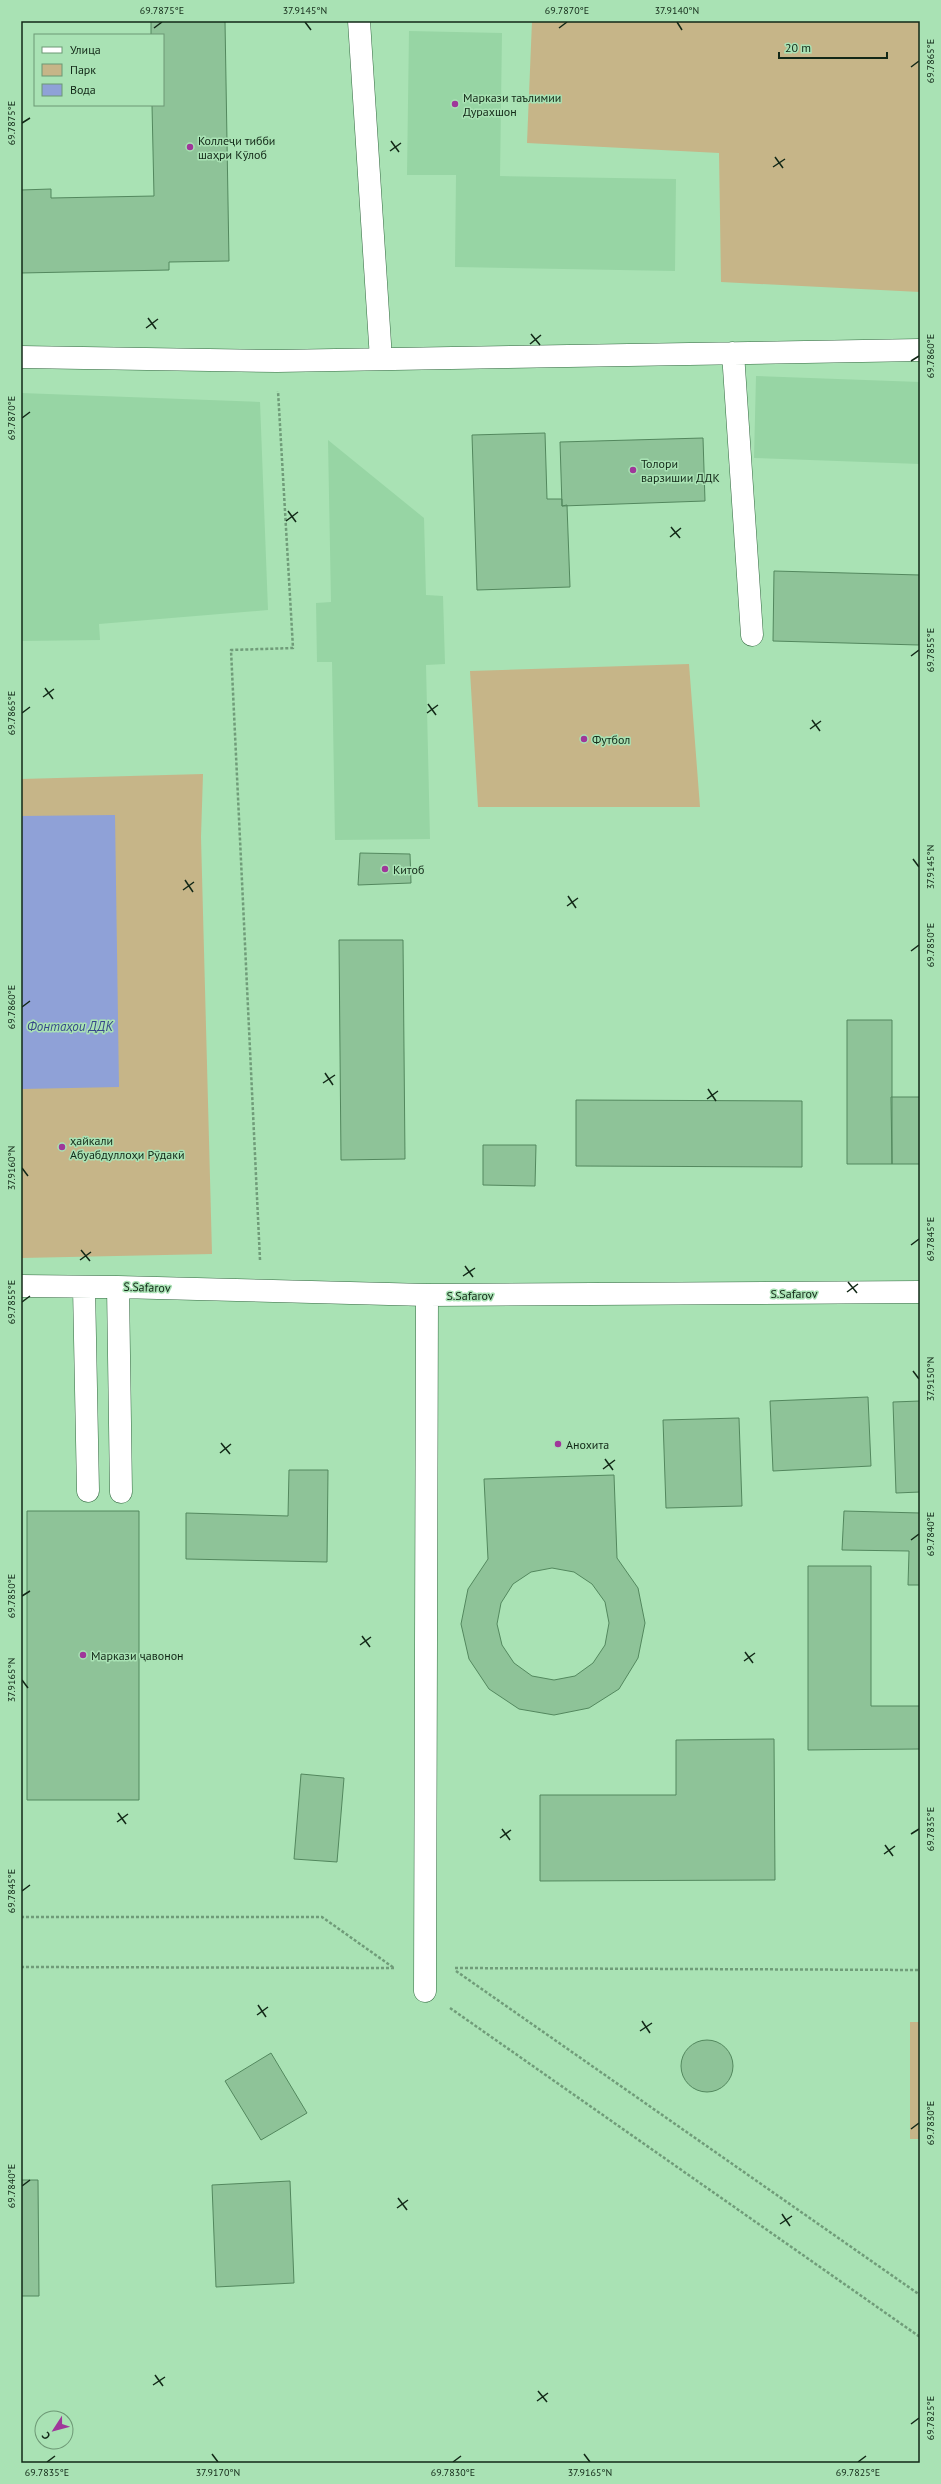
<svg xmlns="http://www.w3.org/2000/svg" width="941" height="2484" viewBox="0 0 941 2484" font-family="'PT Sans',sans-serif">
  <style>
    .built { fill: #97d5a4 }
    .green { fill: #c6b588 }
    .water { fill: #8fa1d7 }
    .building { fill: #8ec398; stroke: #53885e; fill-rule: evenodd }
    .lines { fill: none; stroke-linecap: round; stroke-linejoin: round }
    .minor-casing { stroke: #336840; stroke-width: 23 }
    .path { stroke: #709c79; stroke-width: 2.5; stroke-dasharray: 3 2; stroke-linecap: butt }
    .minor { stroke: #fff; stroke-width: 22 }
    .ticks { fill: none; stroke: #122817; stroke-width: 1.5 }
    .poi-dot { fill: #9f379a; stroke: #a9e2b4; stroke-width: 1.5 }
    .labels { text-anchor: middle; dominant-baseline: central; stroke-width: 3; stroke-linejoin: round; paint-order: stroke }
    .poi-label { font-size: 12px; fill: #122817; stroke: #a9e2b4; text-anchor: start }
    .street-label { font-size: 12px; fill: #122817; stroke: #a9e2b4 }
    .water-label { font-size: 13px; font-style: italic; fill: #37488a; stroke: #a9e2b4 }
    .neatline { fill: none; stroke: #122817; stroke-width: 1.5 }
    .ticks-label { font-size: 10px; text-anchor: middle; fill: #122817 }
  </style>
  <rect width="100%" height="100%" fill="#a9e2b4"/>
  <path class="built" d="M409 31 502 33 500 176 676 179 675 271 455 267 456 175H407Z
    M756 376 920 382V464L754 458Z
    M21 393 260 402 268 610 99 624 100 640 21 641Z
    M328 440 424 518 426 595 443 596 445 664 426 665 430 839 335 840 332 662H317L316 603 331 602Z"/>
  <path class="green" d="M532 21H920V292L721 282 719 153 527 143Z
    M689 664 700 807H478L470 671Z
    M203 774 201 837 212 1254 21 1258V779Z
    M910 2022H920V2139H910Z"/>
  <path class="water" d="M115 815 119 1087 22 1089 21 816Z"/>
  <path class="building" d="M151 21H225L229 261 169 262V270L21 273V190L51 189V198L154 196 152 105H163V35H151Z
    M545 433 547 499H562V506L567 505 570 587 477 590 472 435Z
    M703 438 705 501 562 506 560 442Z
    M774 571 920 575 919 645 773 641Z
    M360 853 410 854 411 883 358 885Z
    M339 940H403L405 1159 341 1160Z
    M847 1020H892V1164H847Z
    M891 1097H920V1164H892Z
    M576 1100 802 1101V1167L576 1166Z
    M483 1145H536L535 1186 483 1185Z
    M868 1397 871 1466 773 1471 770 1401Z
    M920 1401V1492L896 1493 893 1402Z
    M739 1418 742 1506 666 1508 663 1420Z
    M289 1470H328L327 1562 186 1559V1513L288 1516Z
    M614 1475 617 1558 638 1588 645 1623 638 1658 619 1689 589 1708 554 1715 519 1709 489 1689 469 1659 461 1624 468 1589 488 1559 484 1479ZM552 1568 574 1572 592 1584 605 1602 609 1623 605 1645 593 1663 575 1676 554 1680 532 1676 514 1663 502 1645 497 1624 501 1603 513 1584 531 1572Z
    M27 1511H139V1800H27Z
    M844 1511 920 1513V1585H908L909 1551 842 1550Z
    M808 1566H871V1706H920V1749L808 1750Z
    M774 1739 775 1880 540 1881V1795H676V1740Z
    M301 1774 344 1778 337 1862 294 1859Z
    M681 2066a26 26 0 1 1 52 0a26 26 0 1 1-52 0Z
    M271 2053 307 2113 261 2140 225 2081Z
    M21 2180H38L39 2296H21Z
    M290 2181 294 2283 216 2287 212 2185Z"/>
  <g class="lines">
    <g class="minor-casing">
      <path id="minor" d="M359 21 381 359
        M733 353 752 635
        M21 357 277 361 920 350
        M21 1286 118 1287 427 1295 920 1292
        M84 1287 88 1491
        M118 1287 121 1492
        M425 1991 427 1295"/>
    </g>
    <path class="path" d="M260 1260 231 650 293 648 278 391
      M21 1917H322L394 1968
      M21 1967 394 1968
      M455 1968 920 1970
      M456 1971 920 2295
      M450 2008 920 2337"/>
    <use href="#minor" class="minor"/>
  </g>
  <path class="ticks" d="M305 22 311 30M677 22 682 30M154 28 162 22M559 28 567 22M911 67 919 61M22 123 30 118M391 141 399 152M390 151 401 143M775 157 783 168M773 167 785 159M148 318 156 329M146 328 158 319M531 334 540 345M530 344 541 335M911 361 919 356M22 418 30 412M288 511 296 522M286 521 298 512M671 527 680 538M670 537 681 528M911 656 919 650M45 688 53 699M43 697 54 689M428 704 436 715M22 713 30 707M427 713 438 705M812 720 820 731M810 729 821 721M913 859 919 867M185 880 193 892M183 890 194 882M568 896 576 908M567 906 578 898M911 951 919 945M22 1007 30 1001M325 1073 333 1085M323 1083 335 1075M708 1089 716 1101M707 1099 718 1091M22 1168 28 1176M911 1245 919 1239M81 1250 90 1261M80 1260 91 1252M465 1266 473 1277M463 1276 475 1268M848 1282 857 1293M847 1292 858 1284M22 1302 30 1296M913 1371 919 1379M221 1443 230 1454M220 1453 231 1444M605 1459 613 1470M603 1469 615 1460M911 1540 919 1534M22 1596 30 1591M362 1636 370 1647M360 1645 371 1637M745 1652 753 1663M744 1661 755 1653M22 1680 28 1688M118 1813 126 1824M117 1822 128 1814M502 1829 510 1840M911 1834 919 1829M500 1838 511 1830M885 1845 893 1856M884 1854 895 1846M22 1891 30 1885M258 2005 266 2017M257 2015 268 2007M642 2021 650 2033M640 2031 652 2023M911 2129 919 2123M22 2186 30 2180M398 2198 407 2210M397 2208 408 2200M782 2214 790 2226M780 2224 792 2216M155 2375 163 2386M153 2385 165 2377M538 2391 547 2402M537 2401 548 2393M911 2424 919 2418M212 2454 218 2462M584 2454 590 2462M47 2462 55 2456M453 2462 461 2456M858 2462 866 2456"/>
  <g class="poi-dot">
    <circle cx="455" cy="104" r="4"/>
    <circle cx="190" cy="147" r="4"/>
    <circle cx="633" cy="470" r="4"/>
    <circle cx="584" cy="739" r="4"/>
    <circle cx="385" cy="869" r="4"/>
    <circle cx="62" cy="1147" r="4"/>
    <circle cx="558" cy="1444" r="4"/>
    <circle cx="83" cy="1655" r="4"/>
  </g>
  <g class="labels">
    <g class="poi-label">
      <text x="463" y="97">Маркази таълимии<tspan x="463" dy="14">Дурахшон</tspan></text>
      <text x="198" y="140">Коллеҷи тибби<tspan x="198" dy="14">шаҳри Кӯлоб</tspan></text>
      <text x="641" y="463">Толори<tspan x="641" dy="14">варзишии ДДК</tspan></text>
      <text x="592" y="739">Футбол</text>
      <text x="393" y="869">Китоб</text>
      <text x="70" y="1140">ҳайкали<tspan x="70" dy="14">Абуабдуллоҳи Рӯдакӣ</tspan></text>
      <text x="566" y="1444">Анохита</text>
      <text x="91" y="1655">Маркази ҷавонон</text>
    </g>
    <g class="street-label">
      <text transform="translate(147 1287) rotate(2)">S.Safarov</text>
      <text x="794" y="1293">S.Safarov</text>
      <text x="470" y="1295">S.Safarov</text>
    </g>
    <g class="water-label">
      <text x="70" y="1026">Фонтаҳои ДДК</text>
    </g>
  </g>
  <rect width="941" height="2484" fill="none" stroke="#a9e2b4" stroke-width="44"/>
  <rect x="34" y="34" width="130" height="72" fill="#a9e2b4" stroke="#6d9875"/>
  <rect x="42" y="47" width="20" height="6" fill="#ffffff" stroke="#6d9875"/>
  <text x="70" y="54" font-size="12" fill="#122817">Улица</text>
  <rect x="42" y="64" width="20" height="12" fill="#c6b588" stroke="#6d9875"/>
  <text x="70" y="74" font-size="12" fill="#122817">Парк</text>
  <rect x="42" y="84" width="20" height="12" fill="#8fa1d7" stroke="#6d9875"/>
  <text x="70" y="94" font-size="12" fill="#122817">Вода</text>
  <g transform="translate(54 2430) rotate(234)"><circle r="19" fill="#a9e2b4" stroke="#6d9875"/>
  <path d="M0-3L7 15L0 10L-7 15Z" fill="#9f379a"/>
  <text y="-6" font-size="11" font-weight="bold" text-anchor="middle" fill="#122817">С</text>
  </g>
  <path d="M779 52v6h108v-6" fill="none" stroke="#122817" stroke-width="2"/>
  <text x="785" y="52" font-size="12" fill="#122817" stroke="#a9e2b4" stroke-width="3" paint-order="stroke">20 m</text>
  <rect x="22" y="22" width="897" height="2440" class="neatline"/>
  <g class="ticks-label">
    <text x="162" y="14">69.7875°E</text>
    <text x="305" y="14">37.9145°N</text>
    <text x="567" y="14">69.7870°E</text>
    <text x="677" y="14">37.9140°N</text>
    <text transform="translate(930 61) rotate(-90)" y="4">69.7865°E</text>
    <text transform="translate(11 123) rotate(-90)" y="4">69.7875°E</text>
    <text transform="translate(930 356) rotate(-90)" y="4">69.7860°E</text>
    <text transform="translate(11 418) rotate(-90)" y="4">69.7870°E</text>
    <text transform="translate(930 650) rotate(-90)" y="4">69.7855°E</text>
    <text transform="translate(11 713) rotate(-90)" y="4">69.7865°E</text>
    <text transform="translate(930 867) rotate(-90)" y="4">37.9145°N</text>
    <text transform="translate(930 945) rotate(-90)" y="4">69.7850°E</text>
    <text transform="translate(11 1007) rotate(-90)" y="4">69.7860°E</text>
    <text transform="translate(11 1168) rotate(-90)" y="4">37.9160°N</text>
    <text transform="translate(930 1239) rotate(-90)" y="4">69.7845°E</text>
    <text transform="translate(11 1302) rotate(-90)" y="4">69.7855°E</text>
    <text transform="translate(930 1379) rotate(-90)" y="4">37.9150°N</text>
    <text transform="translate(930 1534) rotate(-90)" y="4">69.7840°E</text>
    <text transform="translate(11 1596) rotate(-90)" y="4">69.7850°E</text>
    <text transform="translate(11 1680) rotate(-90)" y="4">37.9165°N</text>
    <text transform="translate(930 1829) rotate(-90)" y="4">69.7835°E</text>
    <text transform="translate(11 1891) rotate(-90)" y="4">69.7845°E</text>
    <text transform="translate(930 2123) rotate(-90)" y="4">69.7830°E</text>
    <text transform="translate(11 2186) rotate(-90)" y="4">69.7840°E</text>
    <text transform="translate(930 2418) rotate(-90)" y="4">69.7825°E</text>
    <text x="47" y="2476">69.7835°E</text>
    <text x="218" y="2476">37.9170°N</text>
    <text x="453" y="2476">69.7830°E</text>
    <text x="590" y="2476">37.9165°N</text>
    <text x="858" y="2476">69.7825°E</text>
  </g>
</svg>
